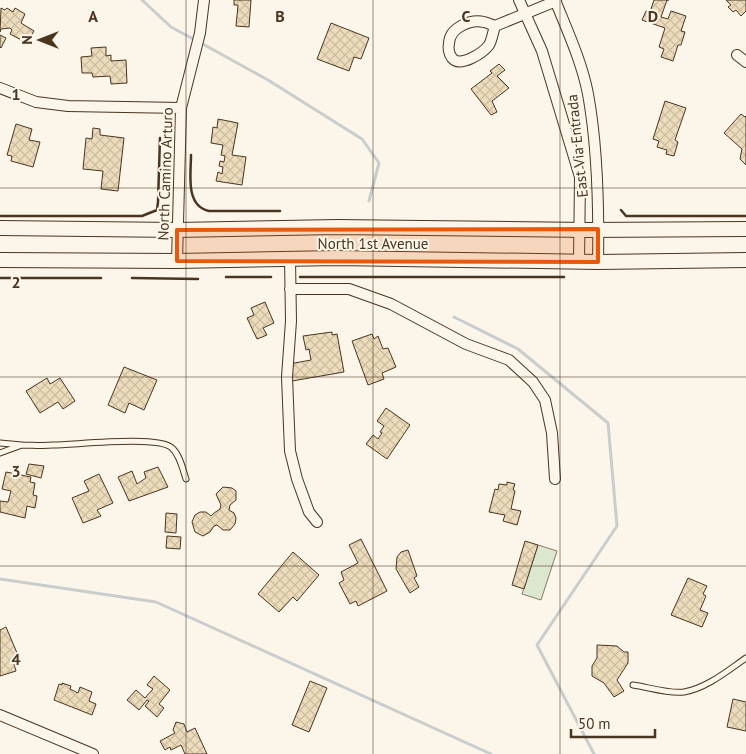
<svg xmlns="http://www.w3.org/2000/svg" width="746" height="754" viewBox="0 0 746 754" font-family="'PT Sans',sans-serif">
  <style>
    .park { fill: #dce7d0; stroke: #887966 }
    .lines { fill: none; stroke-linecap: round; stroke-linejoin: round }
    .stream { stroke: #c9cecd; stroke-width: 3 }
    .building { fill: url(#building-cross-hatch); stroke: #4a3520 }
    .lane-casing { stroke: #4a3520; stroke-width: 7 }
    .street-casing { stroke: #4a3520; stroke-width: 12 }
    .secondary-casing { stroke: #4a3520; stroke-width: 16 }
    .lane { stroke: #fbf6e9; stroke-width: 5 }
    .street { stroke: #fbf6e9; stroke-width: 10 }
    .secondary { stroke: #fbf6e9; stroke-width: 14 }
    .wall { stroke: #4a3520; stroke-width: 2.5 }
    .marked { fill: #e8590c; fill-opacity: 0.2; stroke: #e8590c; stroke-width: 4; stroke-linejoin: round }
    .grid { fill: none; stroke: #4a3520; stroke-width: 1; stroke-opacity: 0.55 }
    .labels { text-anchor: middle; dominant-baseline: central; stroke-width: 4; stroke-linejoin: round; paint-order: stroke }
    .street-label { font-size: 15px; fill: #4a3520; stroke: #fbf6e9 }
    .grid-label { font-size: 16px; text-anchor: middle; font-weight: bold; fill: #4a3520; stroke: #fbf6e9; stroke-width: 4; stroke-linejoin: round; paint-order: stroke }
  </style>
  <defs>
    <pattern id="building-cross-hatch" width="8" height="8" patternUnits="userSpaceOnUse" patternTransform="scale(1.25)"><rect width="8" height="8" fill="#ecdcbc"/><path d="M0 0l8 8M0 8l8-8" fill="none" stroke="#ccbda1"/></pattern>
  </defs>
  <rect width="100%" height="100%" fill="#fbf6e9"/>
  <path class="park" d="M538 545 557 551 541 600 522 594Z"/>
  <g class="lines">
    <path class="stream" d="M142 0 171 27 195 40
      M201 43 268 80 362 139 379 163 369 201
      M454 317 518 349 608 423 617 526 537 645 594 754
      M0 579 156 602 491 754"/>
  </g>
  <path class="building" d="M234 0H251L249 27 236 26 238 5H234Z
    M654 0H669H667L661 17 668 19 671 11 686 16 681 31 685 32 681 45H678L673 61 661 57 664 49 659 47 665 28 642 20 646 11 650 12Z
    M726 0H746V11L741 16 736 10 733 12 728 7 731 5Z
    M1 8 5 10 7 8 13 12 15 8 25 14 21 23 34 31 27 43 10 34 12 30 10 28 1 29 0 32Z
    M331 23 369 38 361 59 354 57 349 71 317 59Z
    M0 35 6 38 1 48 0 47Z
    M106 47V56L111 55V61L126 60 127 83 111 84 110 76 93 77 92 73H82L81 57 92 56 91 48Z
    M499 64 505 70 497 76 509 88 492 101 497 112 491 115 471 89 492 73 490 71Z
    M665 101 686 108 675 140 678 142 674 156 666 154 667 150 657 147 659 141 653 139Z
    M741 114 745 117 746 116V165L740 159 742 149 724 133Z
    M218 119 238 123 232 155 246 157 242 185 216 181 218 172 222 174 223 167 219 166 220 161 224 162 225 156 221 155 223 145 211 143 213 127 217 128Z
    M16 124 32 129 29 140 40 142 33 167 11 161 12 156 7 155Z
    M93 128 100 129V135L124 138 118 191 101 189 103 171 83 169 86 138 92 139Z
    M265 302 274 323 263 328 267 335 257 339 247 318 254 315 251 308Z
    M332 332V335L337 334 344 372 292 381 289 364 311 360 309 349 306 350 303 336Z
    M372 334 374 339 378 336 383 349 388 348 396 367 382 373 384 379 368 385 352 341Z
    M124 367 157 380 144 410 129 403 125 413 108 405Z
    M47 378 50 384 60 378 75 401 63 409 58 402 40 413 26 391Z
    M386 408 410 425 387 459 366 444 373 435 378 439 382 433 380 432 384 426 377 421Z
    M29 464 44 466 41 478 26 474Z
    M158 467 168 487 129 501 118 477 132 471 137 484 146 478 144 472Z
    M6 472 31 477 30 482 35 483 33 495 37 496 35 508 27 506 25 518 0 512V501L8 502 11 491 2 489Z
    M99 474 113 503 97 510 101 516 83 523 72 498 89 491 84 481Z
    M507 482 515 484 513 490 515 491 511 509 521 511 517 525 503 521 505 515 489 512 495 489 498 490 499 484 507 485Z
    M223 487 232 488 236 491V500L230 505 229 510 234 513 236 518 235 524 230 530H223L217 525 214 526 210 532 203 536 195 532 192 522 195 515 200 512H206L211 516 214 513 220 509 221 505 216 494Z
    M166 513 177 514 176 533 165 532Z
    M167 536 181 537 180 549 166 548Z
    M361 539 387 591 358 606 356 601 350 604 339 583 344 580 341 572 358 563 349 545Z
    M525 541 538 545 524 589 512 585Z
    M408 550 417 576 414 578 419 587 410 593 396 569 397 557 401 552Z
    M293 552 319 575 297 601 293 597 279 612 258 594Z
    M688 578 707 586 703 594 706 596 700 610 708 613 702 627 671 615Z
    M6 627 20 660 14 664 16 671 0 676V630Z
    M597 645 617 646 624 652H628V663L617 680 624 691 614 697 604 683 592 676V666L597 658Z
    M154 676 170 690 159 704 164 708 157 717 145 706 149 701 147 700 139 710 127 700 136 690 145 698 153 689 147 685Z
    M310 681 327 688 309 732 292 725Z
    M62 683 71 686 70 689 78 693 80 687 92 692 89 701 96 704 92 715 54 700 59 684 62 685Z
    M733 699 746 702V731L727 727Z
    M176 722 184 724 187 732 195 728 207 754H185L181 745 171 750 170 747 165 750 160 741 175 733 173 730Z"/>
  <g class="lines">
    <g class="lane-casing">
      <path id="lane" d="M0 443 22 445 0 453
        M22 445C32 445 43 446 53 445 75 445 158 435 172 448 180 455 183 470 186 479
        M633 685C648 687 668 694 684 692 707 688 727 671 746 658"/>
    </g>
    <g class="street-casing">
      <path id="street" d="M519 0 542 51 580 177 579 261
        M555 0C567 30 582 62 588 94 598 149 599 206 598 262
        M495 26C493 32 492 40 489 45 483 53 460 68 452 58 449 54 448 48 449 44 449 28 470 19 484 22 488 23 492 25 495 26L556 1
        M737 55 746 62
        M0 88 36 102 68 106 181 108
        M290 259 291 321 287 377 290 451 297 479 309 512 317 522
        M177 261 181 108 200 33 204 0
        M290 289H349L391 304 466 344 509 360 533 382 545 400 552 433 555 479
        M0 715 93 754"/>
    </g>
    <g class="secondary-casing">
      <path id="secondary" d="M0 228 177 230 337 227 588 230 746 229
        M0 260 177 261 337 258 598 262 746 260"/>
    </g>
    <use href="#lane" class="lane"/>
    <use href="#street" class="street"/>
    <use href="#secondary" class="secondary"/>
    <path class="wall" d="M191 155C191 174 185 206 209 211H280
      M621 210 626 216H746
      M0 216H142L157 210 158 202 160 138
      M226 277H271
      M300 277H564
      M0 278H101
      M132 278 198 279"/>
  </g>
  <path class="marked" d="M598 229V262L177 261V230Z"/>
  <path class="grid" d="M186 0V754M373 0V754M560 0V754M0 188H746M0 377H746M0 566H746"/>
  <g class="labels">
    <g class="street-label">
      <text transform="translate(577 146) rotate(-96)">East Via Entrada</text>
      <text transform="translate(165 174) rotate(-88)">North Camino Arturo</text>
      <text x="373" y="243">North 1st Avenue</text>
    </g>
  </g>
  <g class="grid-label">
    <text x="93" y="22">A</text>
    <text x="280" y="22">B</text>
    <text x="466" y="22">C</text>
    <text x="653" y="22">D</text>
    <text x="16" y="100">1</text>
    <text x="16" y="288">2</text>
    <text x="16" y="477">3</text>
    <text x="16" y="665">4</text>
  </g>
  <g transform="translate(40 40) rotate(270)" stroke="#fbf6e9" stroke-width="4" paint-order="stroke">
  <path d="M0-4L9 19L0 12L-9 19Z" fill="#4a3520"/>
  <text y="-8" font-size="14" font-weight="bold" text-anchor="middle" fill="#4a3520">N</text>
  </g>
  <path d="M571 729v8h84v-8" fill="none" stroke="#4a3520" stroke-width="2.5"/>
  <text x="578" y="729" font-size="15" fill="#4a3520" stroke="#fbf6e9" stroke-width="4" paint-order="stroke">50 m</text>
</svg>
